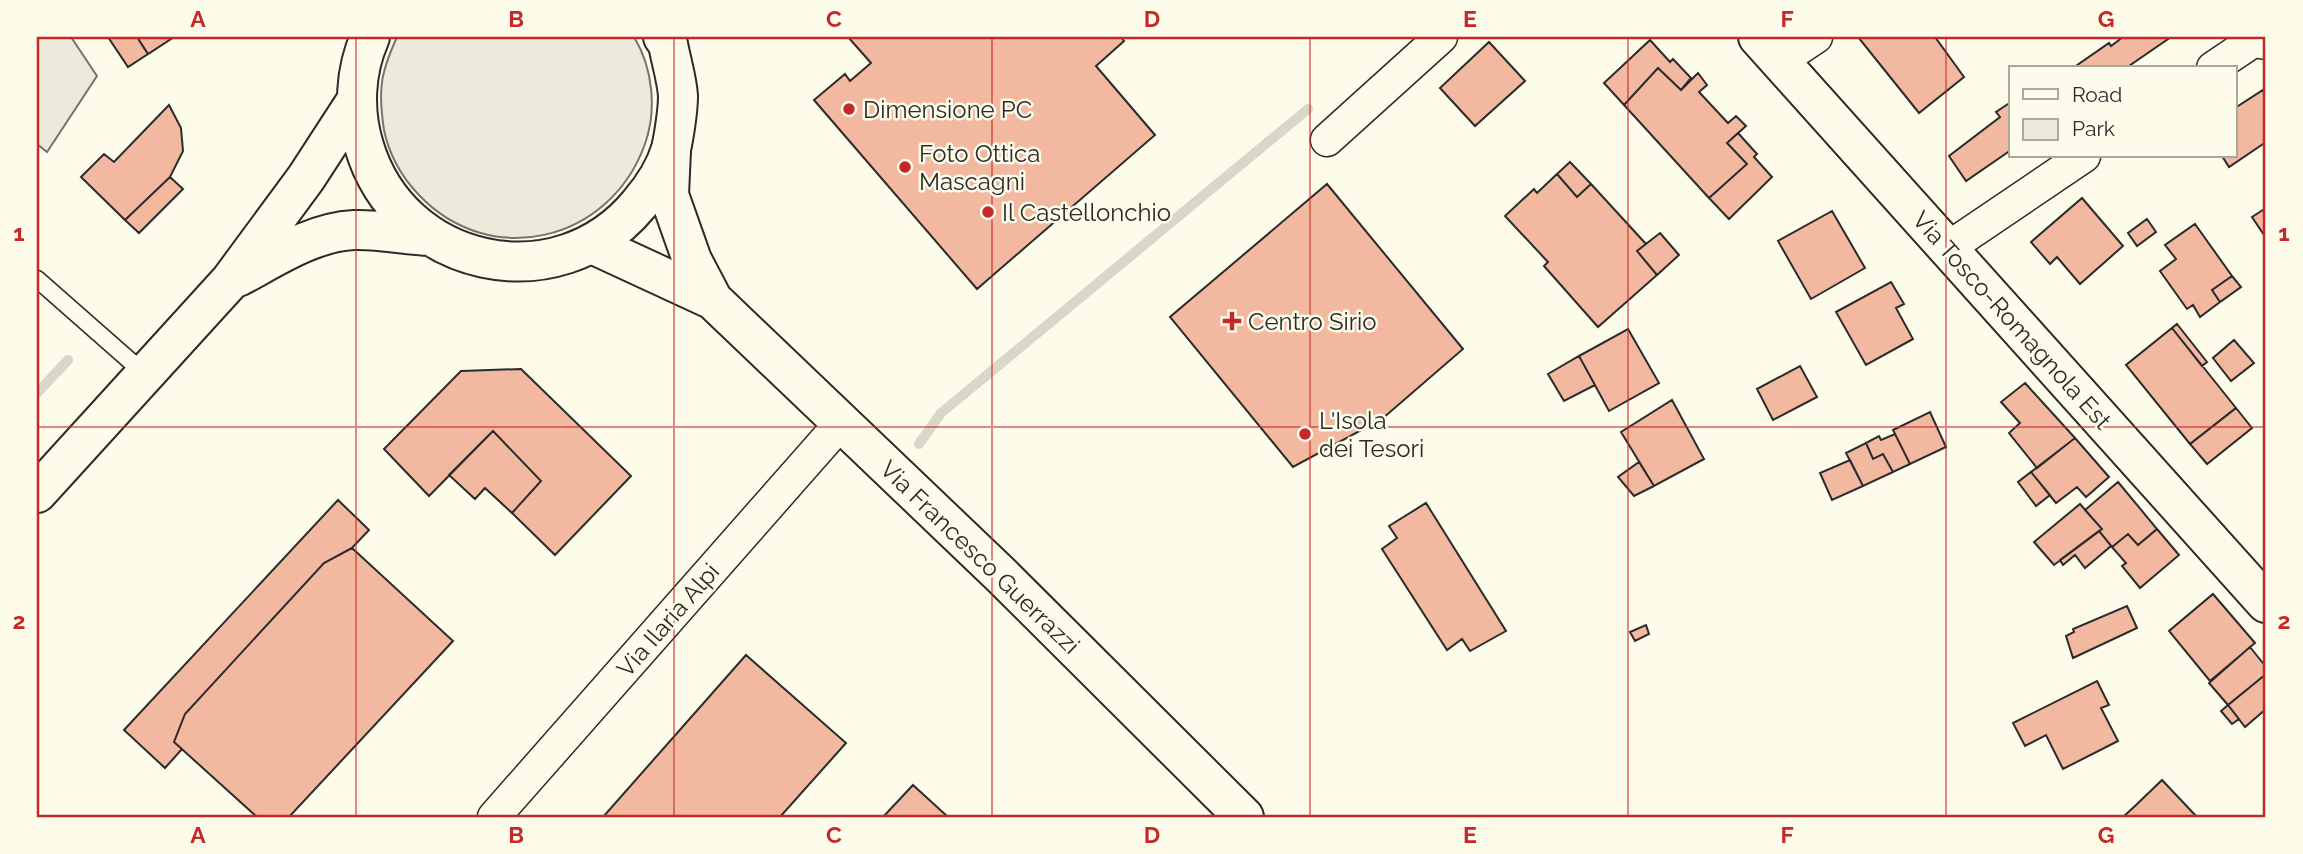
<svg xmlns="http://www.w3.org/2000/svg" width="2303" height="854" viewBox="0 0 2303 854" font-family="Raleway,sans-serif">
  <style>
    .green { fill: #ecebdb; stroke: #74746e; stroke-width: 2 }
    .parking { fill: #eceadb; stroke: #74746e; stroke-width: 2 }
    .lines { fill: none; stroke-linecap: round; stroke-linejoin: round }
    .stream { stroke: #d8d7c9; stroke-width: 10 }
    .building { fill: #f2b8a0; stroke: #2b2b2b; stroke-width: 2 }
    .service-casing { stroke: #2b2b2b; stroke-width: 19 }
    .minor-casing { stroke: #2b2b2b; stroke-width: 35 }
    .secondary-casing { stroke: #2b2b2b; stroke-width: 42 }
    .primary-casing { stroke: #2b2b2b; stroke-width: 42 }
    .service { stroke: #fdfbea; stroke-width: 16 }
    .minor { stroke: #fdfbea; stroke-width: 32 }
    .secondary { stroke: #fdfbea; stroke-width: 38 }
    .primary { stroke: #fdfbea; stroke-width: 38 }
    .grid { fill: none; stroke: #c62828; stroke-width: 2; stroke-opacity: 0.55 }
    .poi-dot { fill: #c62828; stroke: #fdfbea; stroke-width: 2.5 }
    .labels { text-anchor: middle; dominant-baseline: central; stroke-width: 5; stroke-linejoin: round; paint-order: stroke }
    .poi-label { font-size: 24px; fill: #2b2b2b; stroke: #fdfbea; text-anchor: start }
    .street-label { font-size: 24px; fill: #2b2b2b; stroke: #fdfbea }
    .neatline { fill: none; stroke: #c62828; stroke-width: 2.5 }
    .grid-label { font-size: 23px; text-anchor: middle; font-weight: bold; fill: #c62828 }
  </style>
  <rect width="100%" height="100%" fill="#fdfbea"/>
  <path class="green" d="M397 37H634C653 68 657 110 645 144 610 242 490 271 418 194 401 176 389 154 384 130 381 111 379 90 384 72 387 60 392 48 397 37Z"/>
  <path class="parking" d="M37 37H71L97 76 47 152 37 144Z"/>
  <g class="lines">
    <path class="stream" d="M37 393 68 360
      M919 444 941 413 1308 109"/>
  </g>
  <path class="building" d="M108 37H137L148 54 128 67Z
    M137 37H174L148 54Z
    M848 37H1121L1124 41 1096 66 1155 135 977 289 814 100 845 74 850 81 871 63Z
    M1858 37H1935L1964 77 1919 113Z
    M2123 37H2171L2126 68H2073L2109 43 2111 46Z
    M1650 40 1670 62 1673 59 1691 78 1681 90 1658 68 1624 105 1604 83Z
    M1489 42 1525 81 1475 126 1440 88Z
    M1658 68 1681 90 1698 73 1707 85 1699 92 1728 123 1736 116 1746 126 1727 143 1747 164 1709 198 1624 105Z
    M2263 90 2266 95V142L2229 167 2222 156H2235V108Z
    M2011 102V150L1966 181 1949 156 2000 117 1996 112Z
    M169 105 181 128 183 151 170 177 125 220 81 177 104 154 114 162Z
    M1738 133 1757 154 1754 157 1772 177 1729 219 1709 198 1747 164 1727 143Z
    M1570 162 1591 184 1577 197 1557 174Z
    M1557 174 1577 197 1591 184 1646 244 1637 251 1657 275 1598 327 1544 266 1548 262 1505 216 1534 189 1537 193Z
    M170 177 183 189 139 233 125 220Z
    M1327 184 1463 349 1382 419 1293 467 1170 317Z
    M2082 198 2123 246 2080 284 2057 257 2050 264 2031 242Z
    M2266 208V238L2252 217Z
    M1832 211 1865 268 1811 299 1778 241Z
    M2147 219 2156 232 2137 246 2128 233Z
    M2195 224 2232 276 2212 290 2220 302 2200 317 2193 305 2187 309 2160 271 2176 259 2165 245Z
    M1660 233 1679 255 1657 275 1637 251Z
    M2232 276 2241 287 2220 302 2212 290Z
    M1891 282 1904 304 1896 308 1913 339 1866 365 1836 312Z
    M2177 324 2207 362 2202 366 2172 328Z
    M2172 328 2236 408 2190 444 2126 365Z
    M1628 329 1659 383 1609 411 1579 356Z
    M2234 340 2254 363 2231 381 2213 358Z
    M1579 356 1595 385 1564 401 1548 374Z
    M1800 366 1817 397 1773 420 1757 389Z
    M521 369 631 476 555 555 512 513 541 481 493 431 429 496 384 449 461 371Z
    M2025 383 2075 438 2037 468 2009 433 2020 423 2001 402Z
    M1672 400 1704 459 1654 486 1621 432Z
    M2236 408 2252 428 2207 464 2190 444Z
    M1930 412 1946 447 1910 464 1893 430Z
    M493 431 541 481 512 513 485 488 475 499 449 475Z
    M1895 434 1910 464 1893 472 1883 454 1873 459 1866 443 1879 436 1881 440Z
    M2075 438 2109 477 2086 497 2077 487 2056 503 2031 472Z
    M1866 443 1873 459 1883 454 1893 472 1863 486 1846 453Z
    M1850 460 1863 486 1832 500 1820 473Z
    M1639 462 1654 486 1634 496 1618 477Z
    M2031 472 2050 495 2036 506 2018 482Z
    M2118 482 2157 529 2138 545 2128 534 2112 547 2099 531 2102 529 2085 510Z
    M338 500 369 530 352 548 324 563 185 714 174 742 182 749 165 768 124 730Z
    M1426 503 1506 631 1470 651 1462 639 1447 650 1382 549 1397 538 1389 526Z
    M2080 504 2102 529 2054 565 2034 542Z
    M2157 529 2179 555 2140 588 2122 566 2126 563 2112 547 2128 534 2138 545Z
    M2099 531 2111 546 2085 568 2075 555 2063 565 2060 560Z
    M352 548 453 641 289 817H257L174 742 185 714 324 563Z
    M2213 594 2255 643 2210 681 2169 631Z
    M2127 606 2137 628 2073 658 2066 636 2074 632 2073 629Z
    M1646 625 1649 634 1635 641 1630 632Z
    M2250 647 2266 667V674L2228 705 2209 683Z
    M746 655 846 743 780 817H603Z
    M2266 674V709L2245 727 2228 705Z
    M2097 681 2109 705 2101 708 2118 741 2063 769 2046 735 2025 746 2013 723Z
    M2228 705 2239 719 2232 724 2221 711Z
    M2162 780 2197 817H2123L2135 806Z
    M913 785 948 817H883Z"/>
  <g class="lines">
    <g class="service-casing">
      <path id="service" d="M37 279 145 374"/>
    </g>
    <g class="minor-casing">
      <path id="minor" d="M1780 61 1816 37
        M2213 68 2253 41 2266 43
        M1327 140 1441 37
        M1948 248 2084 156
        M494 817 841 423"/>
    </g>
    <g class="secondary-casing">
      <path id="secondary" d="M671 150 669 195 692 260 713 300
        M592 244 713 300 1001 575 1244 817"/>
    </g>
    <g class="primary-casing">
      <path id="primary" d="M370 37C355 71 353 110 364 146 400 268 557 303 639 204 652 189 665 169 671 149 674 136 678 110 678 96 677 79 671 61 668 44L663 37
        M1758 37 2266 603
        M238 277C274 258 312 232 354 230 379 229 405 235 430 236
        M37 493 230 281 306 178 356 101"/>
    </g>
    <use href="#service" class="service"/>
    <use href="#minor" class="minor"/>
    <use href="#secondary" class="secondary"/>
    <use href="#primary" class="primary"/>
  </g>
  <path class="grid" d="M356 37V817M674 37V817M992 37V817M1310 37V817M1628 37V817M1946 37V817M37 427H2266"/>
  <g class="poi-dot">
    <circle cx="849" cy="109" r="7"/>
    <circle cx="905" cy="167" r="7"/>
    <circle cx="988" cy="212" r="7"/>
    <path d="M1228.5 310.5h7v7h7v7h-7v7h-7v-7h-7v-7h7z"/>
    <circle cx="1305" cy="434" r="7"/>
  </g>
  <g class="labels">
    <g class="poi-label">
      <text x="863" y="109">Dimensione PC</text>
      <text x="919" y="153">Foto Ottica<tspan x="919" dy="28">Mascagni</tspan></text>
      <text x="1002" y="212">Il Castellonchio</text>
      <text x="1248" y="321">Centro Sirio</text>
      <text x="1319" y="420">L'Isola<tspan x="1319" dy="28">dei Tesori</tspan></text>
    </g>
    <g class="street-label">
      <text transform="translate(2012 320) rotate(48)">Via Tosco-Romagnola Est</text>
      <text transform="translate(980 557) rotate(44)">Via Francesco Guerrazzi</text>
      <text transform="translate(668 620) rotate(-49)">Via Ilaria Alpi</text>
    </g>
  </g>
  <rect width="2303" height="854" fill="none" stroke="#fdfbea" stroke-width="77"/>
  <rect x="2009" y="66" width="228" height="91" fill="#fdfbea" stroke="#a9a89e" stroke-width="2"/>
  <rect x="2023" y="89" width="35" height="10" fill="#fdfbea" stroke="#a9a89e" stroke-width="2"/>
  <text x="2072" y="102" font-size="21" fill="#2b2b2b">Road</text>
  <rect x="2023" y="119" width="35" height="21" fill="#ecebdb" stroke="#a9a89e" stroke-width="2"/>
  <text x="2072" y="136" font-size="21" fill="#2b2b2b">Park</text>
  <rect x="38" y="38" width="2226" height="778" class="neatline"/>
  <g class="grid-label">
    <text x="198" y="27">A</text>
    <text x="516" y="27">B</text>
    <text x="834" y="27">C</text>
    <text x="1152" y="27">D</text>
    <text x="1470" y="27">E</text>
    <text x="1787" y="27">F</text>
    <text x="2106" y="27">G</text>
    <text x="19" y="241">1</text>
    <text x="2284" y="241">1</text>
    <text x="19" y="629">2</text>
    <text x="2284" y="629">2</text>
    <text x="198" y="843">A</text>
    <text x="516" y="843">B</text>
    <text x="834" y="843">C</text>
    <text x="1152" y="843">D</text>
    <text x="1470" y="843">E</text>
    <text x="1787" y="843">F</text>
    <text x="2106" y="843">G</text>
  </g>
</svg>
